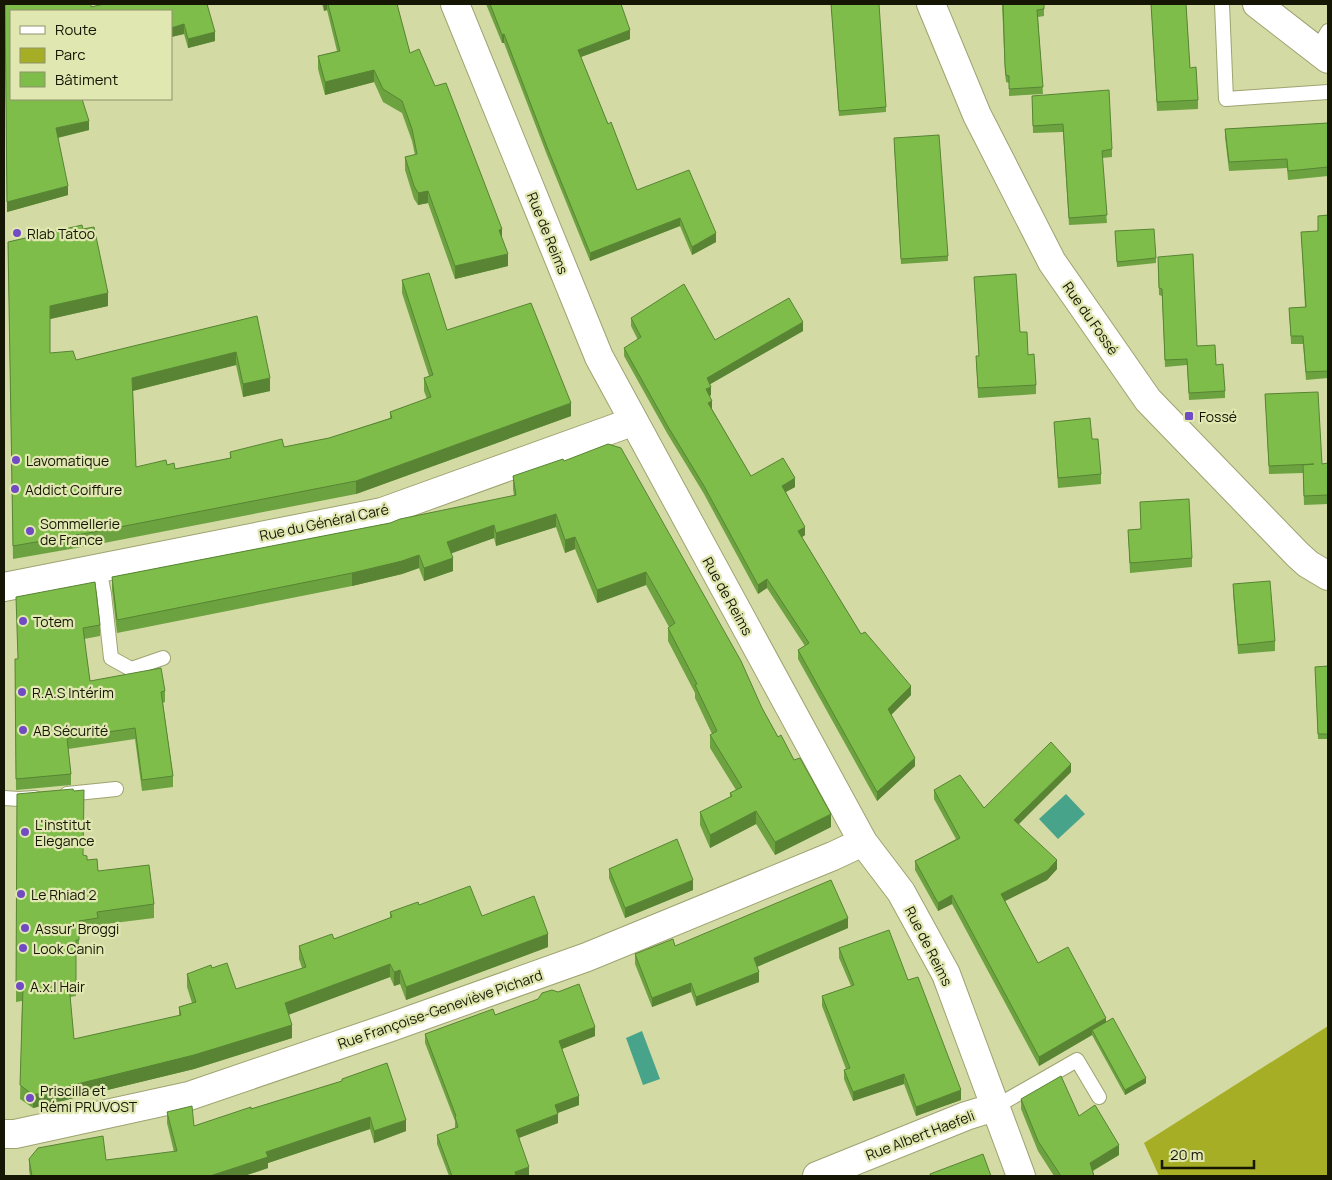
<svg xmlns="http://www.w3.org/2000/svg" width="1332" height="1180" viewBox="0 0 1332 1180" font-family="Manrope,sans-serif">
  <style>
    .green { fill: #a6ae25 }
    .water { fill: #47a48b }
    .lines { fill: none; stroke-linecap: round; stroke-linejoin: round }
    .lane-casing { stroke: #9ea370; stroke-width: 16 }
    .street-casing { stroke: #9ea370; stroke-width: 30 }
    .lane { stroke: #fff; stroke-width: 14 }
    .street { stroke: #fff; stroke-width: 28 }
    .wall { fill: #6ca340 }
    .shaded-wall { fill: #588434 }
    .building { fill: #7ebd4a; stroke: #588434 }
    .poi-dot { fill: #704bc3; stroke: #e1e7b1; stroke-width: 2 }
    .labels { text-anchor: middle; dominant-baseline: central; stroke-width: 4.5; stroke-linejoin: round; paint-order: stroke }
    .poi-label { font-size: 14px; fill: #151603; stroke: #e1e7b1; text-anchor: start }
    .street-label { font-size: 14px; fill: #151603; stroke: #e1e7b1 }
  </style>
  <rect width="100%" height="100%" fill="#d4daa4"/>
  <path class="green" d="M1328 1026V1176H1159L1144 1143Z"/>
  <path class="water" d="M1066 794 1085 814 1058 839 1039 819Z
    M642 1031 660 1079 643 1085 626 1038Z"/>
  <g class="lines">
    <g class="lane-casing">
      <path id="lane" d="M1222 4 1226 99 1328 92
        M1317 50 1328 31
        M99 568 104 594 111 658 131 669 163 658
        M67 794 116 789
        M4 798 19 799 35 798
        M995 1107 1077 1060 1099 1097"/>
    </g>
    <g class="street-casing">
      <path id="street" d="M455 4 599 357 863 842 901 892 946 974 1021 1176
        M931 4 977 115 1052 262 1148 400 1298 555 1308 564 1328 576
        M1257 4 1328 59
        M4 587 382 512 621 426 632 419
        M4 1134H15L189 1096 391 1027 587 957 833 856 863 842
        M817 1176 966 1116 995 1107"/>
    </g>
    <use href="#lane" class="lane"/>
    <use href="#street" class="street"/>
  </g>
  <path class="wall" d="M5 4 91 7 207 4 215 41 188 48 184 34 171 37V11H11L89 130 58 138 68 195 7 212Z
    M322 4H397L410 53 435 86 502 238 508 266 455 279 428 203 418 205 414 199 405 170V157L415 155 412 141 402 113 383 102 374 82 325 95 318 69V56L337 51 327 10 324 11Z
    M486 4H621L630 39 581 57 608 124 637 190 716 242 692 255 680 226 590 261 547 155 504 43H502Z
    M831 4 886 107V112L839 116Z
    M1002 4 1044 9V16L1038 17 1043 94 1009 96V83L1006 82 1005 73Z
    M1151 4H1186L1190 68 1198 100V109L1157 111Z
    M1032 96 1112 149V157L1102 158 1107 223 1069 225 1063 132 1033 133Z
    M1328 123V176L1288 180 1287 168 1229 171 1225 137V129Z
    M894 143 948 256V261L901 264Z
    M1328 215V378L1306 380 1303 344H1291L1289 308 1305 307 1301 232H1318V216Z
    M83 229 108 306 50 319V353L76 360 257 316 270 391 243 397 236 365 133 391 136 467 167 465 175 469 230 458V452L284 447 329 438 390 418V412L427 399 424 391V378L429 376 402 293V280L447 330 571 416 356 494 99 544 13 559 8 242Z
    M1115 231 1156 258V263L1117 267Z
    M1158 257 1197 346 1216 365 1225 391V398L1189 400 1187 365 1165 367 1162 296 1159 295Z
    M974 277 1020 332 1028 355 1036 385V394L978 398 976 356H979Z
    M631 318 715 340 803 331 710 384 711 395 710 396 712 409 751 476 795 487 786 492 805 535 802 537 861 634 911 695 891 715 915 766 877 801 798 659V650L805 646 767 588 758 594 704 494 667 433 624 356V348L638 340 631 326Z
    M1265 394 1322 464 1328 463V504L1304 505 1303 473 1269 474Z
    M1054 422 1092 439 1101 474V484L1058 488Z
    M564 461 762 708 778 737 794 760 831 827 775 855 756 824 710 848 700 825V812L730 797V793L736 790 710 748V735L712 734 695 698V693L668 641V628L669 627 646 585 597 603 575 549 565 553 556 527 496 546 494 538 451 553 453 571 424 581 419 568 402 574 352 586 117 633 112 590V577L390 523 514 496 513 489V476Z
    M1140 502 1192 558V567L1130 573 1128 530 1141 529Z
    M95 582 100 625V636L84 639 90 681 165 691V702L163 703 173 776V787L142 791 135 739 68 749 71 774V785L16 790 15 659H18Z
    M1233 584 1275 641V651L1238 654 1233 593Z
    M1328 666V739H1318L1315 667Z
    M1071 772 1018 824 1057 869 1047 880 1005 901 1038 963 1106 1022 1146 1083 1125 1095 1092 1035 1039 1066 952 904 938 911 915 870V861L956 839 934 799V790L984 808Z
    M17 794 83 855 98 871 154 904V918L98 925V931L79 934V953L76 954V996L70 997 74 1039 179 1016V1007L192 1003 187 987V974L212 968 236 989 302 968 299 959V946L334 939 390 918V912L419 905 482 916 548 947 406 1000 400 984 394 986 390 977 288 1015 292 1038 194 1069 33 1108 20 1099 22 1001 16 1002Z
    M609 869 693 890 625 918 609 878Z
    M848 928 757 967 759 982 696 1006 691 992 652 1007 635 964V954L675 946Z
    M839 948 908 980 961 1100 916 1116 904 1084 853 1101 844 1079V1070L846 1069 822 1006V996L851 986 839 958Z
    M538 999 595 1036 562 1049 579 1105 557 1113 558 1123 519 1138 529 1176H449L437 1144V1135L455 1128V1121L425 1043V1034L495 1015Z
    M342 1079 406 1131 374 1143 370 1129 268 1163V1168L244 1176H30L29 1170V1159L106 1160 174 1152 167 1123V1112L194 1126 251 1109 342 1081Z
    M1021 1099 1079 1116 1119 1155 1093 1171 1094 1176H1054L1038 1151 1021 1109Z"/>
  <path class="shaded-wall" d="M324 4H327V10L324 11Z
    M184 24V34L171 37V28Z
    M630 30V39L578 58V50Z
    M215 32V41L188 48V39Z
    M504 34V43H502V35Z
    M374 70V82L325 95V82Z
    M89 121V130L56 138V128Z
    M68 186V195L7 212V202Z
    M428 191V203L418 205V193Z
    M680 218V226L590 261V253Z
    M502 229V241L499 230Z
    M716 233V242L692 255V247Z
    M508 254V266L455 279V266Z
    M108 293V306L50 319V306Z
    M803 322V331L707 386V378Z
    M236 352V365L132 391V378Z
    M270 378V391L243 397V384Z
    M711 387V395L706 398V389Z
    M712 401V409L708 403Z
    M571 403V416L356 494V481Z
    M795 478V487L782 494V486Z
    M556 514V527L496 546V533Z
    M494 525V538L447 555V542Z
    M805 527V535L798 540V531Z
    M575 537V549L565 553V540Z
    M419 555V568L402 574 352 586V573Z
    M453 558V571L424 581V568Z
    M646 572V585L597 603V590Z
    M767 579V588L758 594V585Z
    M911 686V695L888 718V709Z
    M915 758V766L877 801V792Z
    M1071 764V772L1014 829V820Z
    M756 811V824L710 848V835Z
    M831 814V827L775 855V842Z
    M1057 860V869L1047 880 1001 903V894Z
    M693 880V890L625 918V908Z
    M952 895V904L938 911V903Z
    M848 918V928L754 968V958Z
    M548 934V947L406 1000V987Z
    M390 964V977L285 1016V1003Z
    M400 970V984L394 986V972Z
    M759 972V982L696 1006V997Z
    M691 983V992L652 1007V998Z
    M1106 1018V1027L1092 1030V1035L1039 1066V1057Z
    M292 1025V1038L194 1069 33 1108V1095Z
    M595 1027V1036L559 1050V1041Z
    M904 1074V1084L853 1101V1092Z
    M1146 1078V1083L1125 1095V1090Z
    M961 1090V1100L916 1116V1107Z
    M579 1096V1105L555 1114V1105Z
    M558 1114V1123L516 1139V1130Z
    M370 1117V1129L268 1163V1168L244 1176H210L266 1152Z
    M406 1120V1131L374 1143V1131Z
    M1119 1145V1155L1090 1172V1163Z
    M529 1167V1176H515V1172Z"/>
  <path class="building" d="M5 4H91V7L104 4H207L215 32 188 39 184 24 171 28V11H11V99H82L89 121 56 128 68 186 7 202Z
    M328 4H397L410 53 419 49 435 86 446 83 502 229 499 230 508 254 455 266 428 191 418 193 414 186 405 157 417 154 412 129 402 101 383 89 374 70 325 82 318 56 340 51Z
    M490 4H621L630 30 578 50 608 124 611 122 637 190 689 170 716 233 692 247 680 218 590 253 547 147 504 34 502 35Z
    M831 4H879L886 107 839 111Z
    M1003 4H1044V9L1037 10 1043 87 1009 89V76L1006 75 1005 65Z
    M1151 4H1186L1190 68 1196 67 1198 100 1157 102Z
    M1109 90 1112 149 1102 151 1107 215 1069 218 1063 124 1033 126 1032 96Z
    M1328 123V167L1288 171 1287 159 1229 162 1225 129Z
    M939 135 948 256 901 259 894 138Z
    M1328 215V371L1306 372 1303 336H1291L1289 308 1306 307 1301 232 1318 231V216Z
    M82 225 83 229 94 227 108 293 50 306V353L73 351 76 360 257 316 270 378 243 384 236 352 132 378 136 467 166 460 167 465 174 463 175 469 231 458 230 452 282 439 284 447 329 438 392 418 390 412 431 397 424 378 433 375 402 280 429 273 447 330 531 303 571 403 356 481 99 531 13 546 8 242Z
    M1154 229 1156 258 1117 262 1115 231Z
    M1193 254 1197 346 1215 345 1216 365 1223 364 1225 391 1189 393 1187 359 1165 360 1162 289 1159 288 1158 257Z
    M1016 274 1020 332H1027L1028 355 1034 354 1036 385 978 388 976 356H979L974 277Z
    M684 284 715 340 789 298 803 322 707 378 711 387 706 389 712 401 708 403 751 476 783 458 795 478 782 486 805 527 798 531 861 634 865 632 911 686 888 709 915 758 877 792 798 650 809 643 767 579 758 585 704 486 667 425 624 348 641 337 631 318Z
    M1318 392 1322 464 1328 463V495L1304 496 1303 465 1314 464 1269 466 1265 394Z
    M1090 418 1092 439H1098L1101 474 1058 478 1054 422Z
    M608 444 621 448 741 661 762 708 778 737 781 735 794 760 800 758 831 814 775 842 756 811 710 835 700 812 732 796 730 793 742 787 710 735 717 731 695 685 697 684 668 628 675 623 646 572 597 590 575 537 565 540 556 514 496 533 494 525 447 542 453 558 424 568 419 555 402 561 352 573 117 620 112 577 390 523 400 519 516 495 513 476 563 459 564 461Z
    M1189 499 1192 558 1130 563 1128 530 1141 529 1140 502Z
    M1270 581 1275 641 1238 645 1233 584Z
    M95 582 100 625 83 628 90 681 161 668 165 691 161 692 173 776 142 780 135 728 67 738 71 774 16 779 15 659H18L16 597Z
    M1328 666V734H1318L1315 667Z
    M1051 742 1071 764 1014 820 1057 860 1047 871 1001 894 1038 963 1068 947 1106 1018 1039 1057 952 895 938 903 915 861 960 838 934 790 960 775 984 808Z
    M73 789 74 791 84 790 83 855 87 856V860L97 859 98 871 149 865 154 904 97 912 98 918 79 921V940H76V983L69 984 74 1039 181 1015 179 1007 196 1002 187 974 211 965 212 968 227 963 236 989 306 967 299 946 332 934 334 939 392 917 390 912 418 902 419 905 470 886 482 916 534 896 548 934 406 987 400 970 394 972 390 964 285 1003 292 1025 194 1055 33 1095 20 1085 23 988H16L17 794Z
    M677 839 693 880 625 908 609 869Z
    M831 880 848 918 754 958 759 972 696 997 691 983 652 998 635 954 673 939 675 946Z
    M889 930 908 980 918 977 961 1090 916 1107 904 1074 853 1092 844 1070 850 1068 822 996 854 985 839 948Z
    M579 984 595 1027 559 1041 579 1096 555 1105 558 1114 516 1130 529 1167 515 1172 516 1176H452L437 1135 458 1127 455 1117 456 1116 425 1034 493 1009 495 1015 538 999 542 993 552 990 558 992Z
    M1113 1018 1146 1078 1125 1090 1092 1030Z
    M387 1063 406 1120 374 1131 370 1117 266 1152 268 1157 210 1176H32L29 1159 38 1148 103 1136 106 1160 177 1151 167 1112 192 1106 194 1126 251 1107V1109L342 1081V1079Z
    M1061 1076 1079 1116 1095 1105 1119 1145 1090 1163 1094 1176H1061L1038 1141 1021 1099Z
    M983 1154 991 1176H931L930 1174Z"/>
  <g class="poi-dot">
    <circle cx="17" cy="233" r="5"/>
    <rect x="1184" y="411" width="10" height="10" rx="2.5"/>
    <circle cx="16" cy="460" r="5"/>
    <circle cx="15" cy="489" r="5"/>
    <circle cx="30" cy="531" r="5"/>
    <circle cx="23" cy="621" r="5"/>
    <circle cx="22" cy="692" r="5"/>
    <circle cx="23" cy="730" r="5"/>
    <circle cx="25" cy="832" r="5"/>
    <circle cx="21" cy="894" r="5"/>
    <circle cx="25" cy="928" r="5"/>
    <circle cx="23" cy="948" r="5"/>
    <circle cx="20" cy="986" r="5"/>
    <circle cx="30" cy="1098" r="5"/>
  </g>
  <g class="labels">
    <g class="poi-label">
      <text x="27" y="233">Rlab Tatoo</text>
      <text x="1199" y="416">Fossé</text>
      <text x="26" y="460">Lavomatique</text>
      <text x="25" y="489">Addict Coiffure</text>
      <text x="40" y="523">Sommellerie<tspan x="40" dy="16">de France</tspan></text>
      <text x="33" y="621">Totem</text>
      <text x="32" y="692">R.A.S Intérim</text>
      <text x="33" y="730">AB Sécurité</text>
      <text x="35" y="824">L'institut<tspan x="35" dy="16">Elegance</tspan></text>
      <text x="31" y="894">Le Rhiad 2</text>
      <text x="35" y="928">Assur' Broggi</text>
      <text x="33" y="948">Look Canin</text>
      <text x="30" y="986">A.x.l Hair</text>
      <text x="40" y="1090">Priscilla et<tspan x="40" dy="16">Rémi PRUVOST</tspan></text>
    </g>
    <g class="street-label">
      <text transform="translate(548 233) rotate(68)">Rue de Reims</text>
      <text transform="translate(1091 318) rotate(55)">Rue du Fossé</text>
      <text transform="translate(324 522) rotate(-12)">Rue du Général Caré</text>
      <text transform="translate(728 596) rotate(61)">Rue de Reims</text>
      <text transform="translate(929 946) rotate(63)">Rue de Reims</text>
      <text transform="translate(440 1009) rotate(-19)">Rue Françoise-Geneviève Pichard</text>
      <text transform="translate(920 1135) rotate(-21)">Rue Albert Haefeli</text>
    </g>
  </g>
  <rect width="1332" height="1180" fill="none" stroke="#151603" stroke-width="10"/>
  <rect x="10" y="10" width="162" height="90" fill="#e1e7b1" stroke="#8f936b"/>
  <rect x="20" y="26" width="25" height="8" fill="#ffffff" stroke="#8f936b"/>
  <text x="55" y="35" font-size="15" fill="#151603">Route</text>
  <rect x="20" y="48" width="25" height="15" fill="#a6ae25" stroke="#8f936b"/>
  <text x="55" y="60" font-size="15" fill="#151603">Parc</text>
  <rect x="20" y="72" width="25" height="15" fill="#7ebd4a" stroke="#8f936b"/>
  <text x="55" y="85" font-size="15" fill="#151603">Bâtiment</text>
  <path d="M1162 1160v8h92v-8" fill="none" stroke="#151603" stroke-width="2.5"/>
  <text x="1170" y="1160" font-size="15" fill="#151603" stroke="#e1e7b1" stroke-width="4" paint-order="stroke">20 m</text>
</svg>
